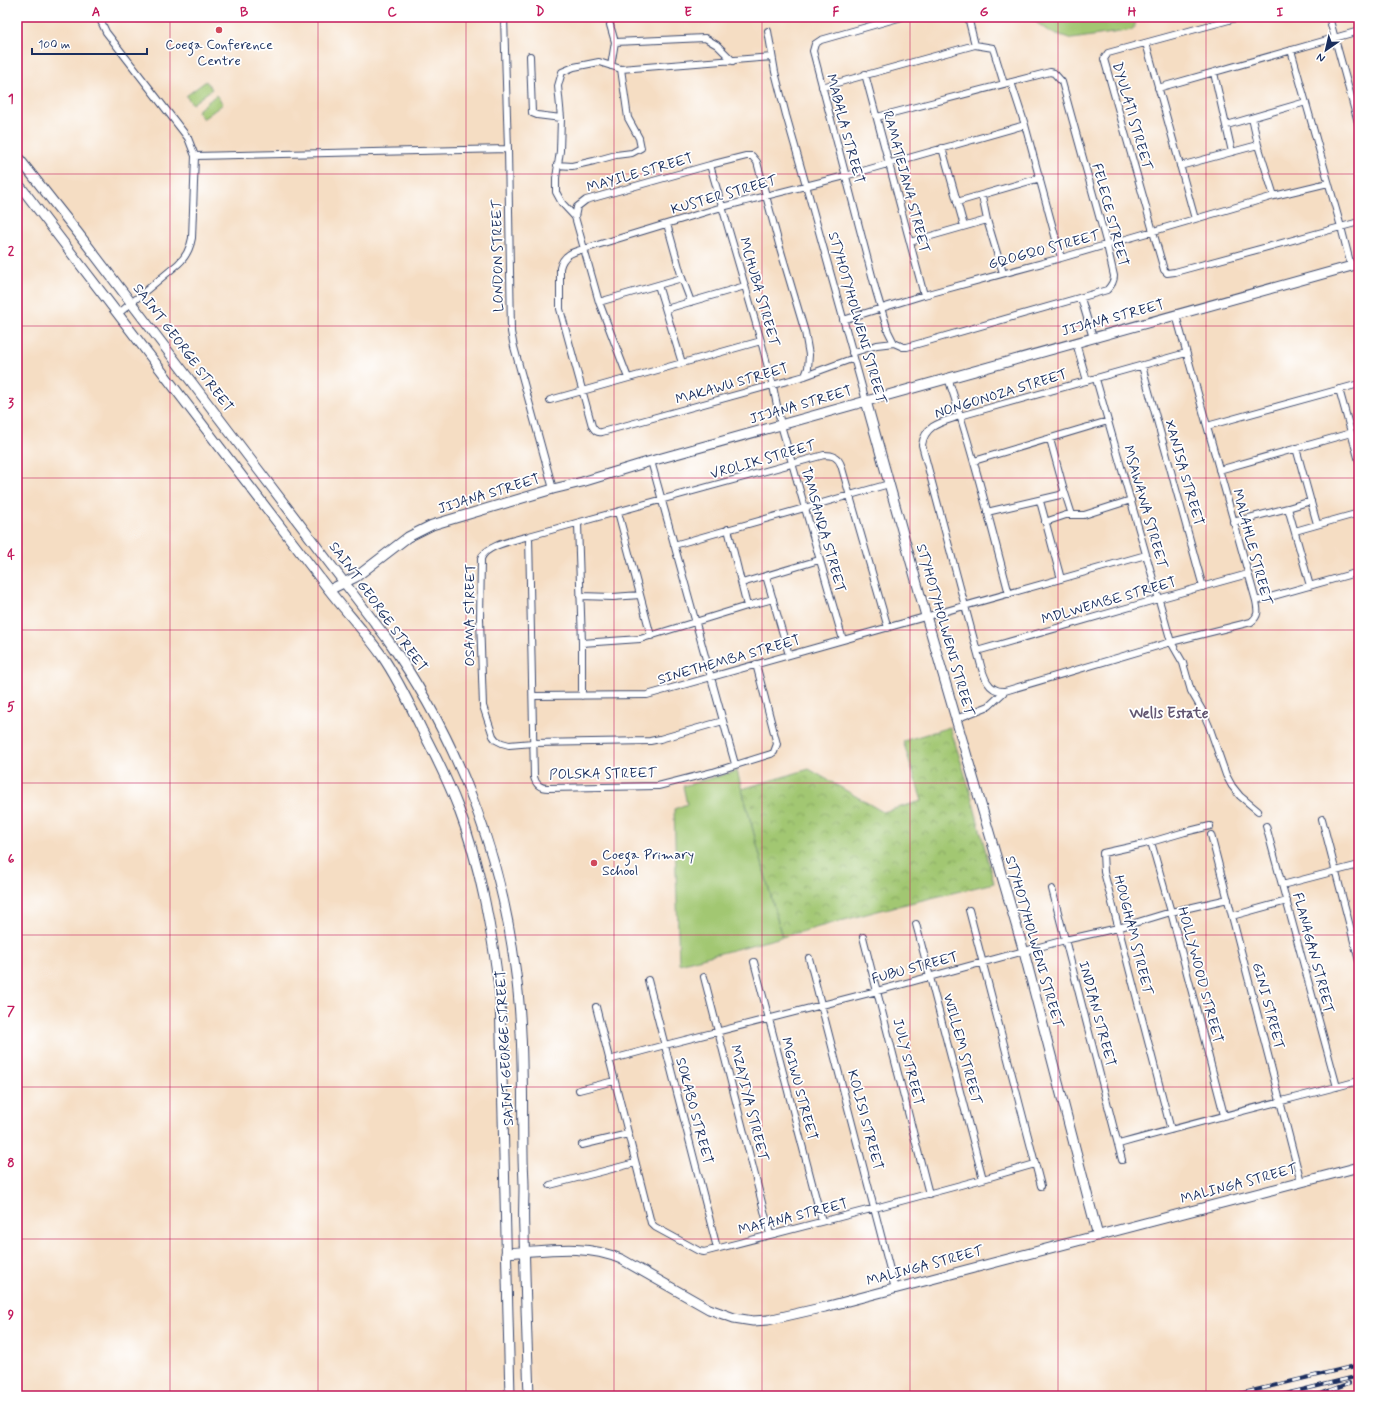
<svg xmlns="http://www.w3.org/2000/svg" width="1376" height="1413" viewBox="0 0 1376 1413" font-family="Mynerve,sans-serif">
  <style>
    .grass { fill: #a2c772; stroke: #5e7b68 }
    .park { fill: url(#park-crowns); stroke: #5e7b68 }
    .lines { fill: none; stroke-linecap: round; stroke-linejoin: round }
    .street-casing { stroke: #3c496d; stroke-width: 8 }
    .secondary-casing { stroke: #3c496d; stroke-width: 11 }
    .street { stroke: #fff; stroke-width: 6 }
    .secondary { stroke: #fff; stroke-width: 9 }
    .rail-casing { stroke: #1b2f5e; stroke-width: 4 }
    .rail { stroke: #fff; stroke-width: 2.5; stroke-dasharray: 8; stroke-linecap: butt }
    .grid { fill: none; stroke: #c2185b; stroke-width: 1; stroke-opacity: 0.55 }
    .poi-dot { fill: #d1495b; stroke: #fff; stroke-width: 1.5 }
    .labels { text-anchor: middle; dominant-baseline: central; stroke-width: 3.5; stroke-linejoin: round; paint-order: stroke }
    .poi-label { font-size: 14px; fill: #1b2f5e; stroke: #fff }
    .street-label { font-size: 14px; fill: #1b2f5e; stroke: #fff }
    .neighbourhood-label { font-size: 15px; font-weight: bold; fill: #635772; stroke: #fff }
    .neatline { fill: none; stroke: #c2185b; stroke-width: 1.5 }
    .grid-label { font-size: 13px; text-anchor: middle; font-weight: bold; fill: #c2185b }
  </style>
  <defs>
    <pattern id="park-crowns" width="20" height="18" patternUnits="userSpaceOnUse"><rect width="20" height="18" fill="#a2c772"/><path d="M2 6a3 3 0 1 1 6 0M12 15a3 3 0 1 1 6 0" fill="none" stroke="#83a261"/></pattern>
  </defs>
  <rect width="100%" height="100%" fill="#fff"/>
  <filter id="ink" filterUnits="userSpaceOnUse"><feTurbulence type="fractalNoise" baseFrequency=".025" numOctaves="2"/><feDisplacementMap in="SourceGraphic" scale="8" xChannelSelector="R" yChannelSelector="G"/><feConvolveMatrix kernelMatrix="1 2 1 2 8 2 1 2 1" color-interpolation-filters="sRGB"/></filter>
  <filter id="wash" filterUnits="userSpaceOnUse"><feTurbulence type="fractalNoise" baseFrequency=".012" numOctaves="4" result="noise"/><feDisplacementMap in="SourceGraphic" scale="16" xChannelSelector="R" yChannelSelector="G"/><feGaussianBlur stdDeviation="0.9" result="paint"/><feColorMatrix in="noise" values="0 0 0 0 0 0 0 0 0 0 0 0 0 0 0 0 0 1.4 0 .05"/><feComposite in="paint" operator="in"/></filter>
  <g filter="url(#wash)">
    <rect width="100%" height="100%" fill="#f5ddc3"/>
    <path class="grass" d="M1029 17H1137L1133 30 1072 39 1048 31Z
      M206 81 212 89 192 104 186 96Z
      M216 95 223 104 203 119 197 111Z
      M737 771 782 937 679 964 674 809 687 804 683 786Z"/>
    <path class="park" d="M950 727 969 787 994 883 881 910 782 937 742 789 809 769 883 812 922 801 903 741Z"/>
  </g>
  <g filter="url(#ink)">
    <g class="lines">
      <g class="street-casing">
        <path id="street" d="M99 17 106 32 188 138 195 156 192 238C190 249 186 257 178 264L118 314
          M504 17 508 149 511 332 514 347 553 489
          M968 17 975 45
          M1240 17 1108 53 1104 59 1164 270 1167 273 1175 272 1359 222
          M1329 17 1359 126
          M610 25 615 42 611 66
          M768 31 775 72 786 115 806 185 866 401
          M615 42 705 38 717 45 733 61
          M1146 43 1195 219
          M1291 50 1341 227 1351 266
          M530 56 532 113 537 115 561 118
          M1214 73 1232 152
          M865 74 924 295
          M1011 82 1025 125 1061 258
          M822 87 975 45 993 48 1004 84
          M1158 88 1359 31
          M877 117 1050 72 1054 73 1062 82 1107 245 1114 276C1114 281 1111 286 1107 290L907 347H903L894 343 888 331 876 291 813 51 815 44 821 40 902 17
          M1252 118 1258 145 1274 196
          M1227 125 1306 102
          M942 148 964 226
          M195 156 508 149
          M557 165 572 166 594 161 616 155 632 153 641 148 639 138 628 118 621 69
          M710 165 761 341 773 386 781 425 843 640
          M1180 166 1258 145
          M982 196 987 220 1003 273
          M957 202 1040 178
          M575 217 562 203 556 192V178L560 151 561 118 558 86 562 72 574 67 599 62 621 69 772 57
          M667 224 682 278 691 302
          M910 242 987 220
          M658 285 682 363
          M1081 298 1093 338
          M599 302 682 278
          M666 309 745 286
          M1176 315 1256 601C1258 611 1259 616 1251 622L1171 642 1005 691C984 693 982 667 977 651L922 445C925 424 943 422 960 416L1186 353
          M843 320 924 295 1061 258 1274 196 1328 183
          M1076 343 1087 381
          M852 353 877 345 894 343
          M1142 366 1203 587
          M805 376 854 358
          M628 378 599 302 575 217 577 207 586 200 710 165 746 156H752L757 162 780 248 805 332 809 355 808 368 805 376 602 432C597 433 595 431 592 426L560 309V268C563 255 572 252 584 249L722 207 845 176 1025 125
          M948 378C972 449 990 522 1009 594
          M1096 379 1171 642 1183 663 1191 691 1202 710 1209 726 1226 775 1232 786 1240 796 1258 811
          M1339 389 1359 461
          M550 400 761 341
          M1207 426 1359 384
          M1050 439 1064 490 1072 515
          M1296 448 1317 524
          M651 461 735 764
          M974 461 1108 421
          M1219 470 1351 433
          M1040 501 1061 579
          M1288 508 1310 586
          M618 512 651 636
          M987 512 1060 495 1064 492
          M1045 522 1066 515H1084L1131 500
          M1233 522 1288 508 1311 501
          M578 524 582 643V696
          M1295 531 1359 513
          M529 536 534 777C536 785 540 788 548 788L658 786 713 772 771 754 774 752 777 744 756 664
          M674 545 889 484
          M766 576 789 655
          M742 583 819 560
          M580 596 613 597 640 595
          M1256 601 1359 572
          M747 606 773 599
          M582 643 640 639 747 606 728 529
          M977 651 1158 599 1248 574
          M533 696 647 695 1146 555
          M956 719 989 706 1005 691
          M723 721 660 739 650 741 533 743 509 745 502 743 496 740 493 736 483 706 480 619 481 559C485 545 516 540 529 536L824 455C833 455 838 457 841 465L888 628
          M1322 819 1359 961
          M1266 826 1337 1087
          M1211 835 1301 1182
          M1151 842 1171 912 1224 1115
          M1282 885 1359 865
          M1052 889 1122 1160
          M969 910 1041 1186
          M1232 916 1287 901
          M916 924 983 1179
          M863 937 929 1194
          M809 958 895 1289
          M754 962 822 1221
          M704 977 770 1234
          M648 980 717 1248
          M596 1007 651 1223 655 1227 699 1251 704 1252 875 1208 983 1179 1035 1164
          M609 1060 665 1045 877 991 1065 940 1118 928 1171 912 1228 899
          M579 1090 614 1081
          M1171 1130 1104 872 1103 853 1144 844 1185 832 1210 826
          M1119 1144C1198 1122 1279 1102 1359 1081
          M582 1145 628 1134
          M550 1185 635 1163"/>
      </g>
      <g class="secondary-casing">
        <path id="secondary" d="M17 156 78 233 388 640C456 737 500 849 515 967 524 1029 522 1093 523 1156 523 1166 524 1177 524 1187 524 1202 523 1216 524 1231 525 1286 527 1341 529 1396
          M17 182 329 590C346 612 366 633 382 656 398 679 410 705 422 730 435 755 448 781 458 807 481 867 492 932 500 996L510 1396
          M866 401 926 616 1024 952 1098 1236
          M329 590 356 577 408 537 432 525 553 489 582 482 651 461 1359 264
          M506 1253C544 1251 585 1243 621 1259L709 1309 734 1318 753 1321 768 1320 825 1307 1359 1167"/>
      </g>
      <use href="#street" class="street"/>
      <use href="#secondary" class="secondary"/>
      <g class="rail-casing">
        <path id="rail" d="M1231 1396 1359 1365
          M1277 1396 1359 1376
          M1315 1396 1349 1383"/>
      </g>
      <use href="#rail" class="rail"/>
    </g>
  </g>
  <path class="grid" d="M170 17V1396M318 17V1396M466 17V1396M614 17V1396M762 17V1396M910 17V1396M1058 17V1396M1206 17V1396M17 174H1359M17 326H1359M17 478H1359M17 630H1359M17 783H1359M17 935H1359M17 1087H1359M17 1239H1359"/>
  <g class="poi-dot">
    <circle cx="219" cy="30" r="4"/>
    <circle cx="594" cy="863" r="4"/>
  </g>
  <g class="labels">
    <g class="poi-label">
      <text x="219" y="45">Coega Conference<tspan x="219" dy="16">Centre</tspan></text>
      <text x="602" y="855" text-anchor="start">Coega Primary<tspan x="602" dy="16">School</tspan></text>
    </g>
    <g class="street-label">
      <text transform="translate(1132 116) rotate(74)">DYULATI STREET</text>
      <text transform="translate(845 129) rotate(75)">MABALA STREET</text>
      <text transform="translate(640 173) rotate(-16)">MAYILE STREET</text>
      <text transform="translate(906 182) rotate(75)">RAMATEJANA STREET</text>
      <text transform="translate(724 195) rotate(-16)">KUSTER STREET</text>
      <text transform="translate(1110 215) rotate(75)">FELECE STREET</text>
      <text transform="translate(1044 250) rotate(-15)">GQOGQO STREET</text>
      <text transform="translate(498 256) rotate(-91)">LONDON STREET</text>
      <text transform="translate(759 292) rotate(74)">MCHUBA STREET</text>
      <text transform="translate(857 318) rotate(74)">STYHOTYHOLWENI STREET</text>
      <text transform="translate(1113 318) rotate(-15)">JIJANA STREET</text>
      <text transform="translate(183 348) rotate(53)">SAINT GEORGE STREET</text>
      <text transform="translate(732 384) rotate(-16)">MAKAWU STREET</text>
      <text transform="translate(1001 394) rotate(-17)">NONGONOZA STREET</text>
      <text transform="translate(801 405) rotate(-16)">JIJANA STREET</text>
      <text transform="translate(763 460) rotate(-16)">VROLIK STREET</text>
      <text transform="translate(1184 473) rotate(74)">XANISA STREET</text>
      <text transform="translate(489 494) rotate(-17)">JIJANA STREET</text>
      <text transform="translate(1145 507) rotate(74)">MSAWAWA STREET</text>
      <text transform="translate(823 530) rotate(74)">TAMSANQA STREET</text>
      <text transform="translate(1252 547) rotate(75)">MALAHLE STREET</text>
      <text transform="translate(1109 601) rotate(-16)">MDLWEMBE STREET</text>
      <text transform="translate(378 607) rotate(54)">SAINT GEORGE STREET</text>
      <text transform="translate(470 615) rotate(-90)">OSAMA STREET</text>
      <text transform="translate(945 630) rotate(74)">STYHOTYHOLWENI STREET</text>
      <text transform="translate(729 660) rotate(-16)">SINETHEMBA STREET</text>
      <text transform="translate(603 774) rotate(-1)">POLSKA STREET</text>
      <text transform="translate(1133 935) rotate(76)">HOUGHAM STREET</text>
      <text transform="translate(1034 942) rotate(74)">STYHOTYHOLWENI STREET</text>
      <text transform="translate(1313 953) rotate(75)">FLANAGAN STREET</text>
      <text transform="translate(915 968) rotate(-15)">FUBU STREET</text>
      <text transform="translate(1200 975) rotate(75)">HOLLYWOOD STREET</text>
      <text transform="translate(1268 1006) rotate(75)">GINI STREET</text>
      <text transform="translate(1097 1014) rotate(75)">INDIAN STREET</text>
      <text transform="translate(505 1048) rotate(-93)">SAINT GEORGE STREET</text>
      <text transform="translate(962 1049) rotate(75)">WILLEM STREET</text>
      <text transform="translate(908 1062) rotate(76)">JULY STREET</text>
      <text transform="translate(799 1089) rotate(75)">MGIWU STREET</text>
      <text transform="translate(749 1103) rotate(76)">MZAYIYA STREET</text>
      <text transform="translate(694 1111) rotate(75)">SOKABO STREET</text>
      <text transform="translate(865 1120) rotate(75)">KOLISI STREET</text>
      <text transform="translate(1239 1184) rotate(-15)">MALINGA STREET</text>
      <text transform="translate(793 1217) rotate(-14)">MAFANA STREET</text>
      <text transform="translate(925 1266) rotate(-15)">MALINGA STREET</text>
    </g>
    <g class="neighbourhood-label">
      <text x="1169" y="714">Wells Estate</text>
    </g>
  </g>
  <rect width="1376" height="1413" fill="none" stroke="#fff" stroke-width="44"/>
  <g transform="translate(1326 50) rotate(214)" stroke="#ffffff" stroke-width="3" paint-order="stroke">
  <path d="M0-3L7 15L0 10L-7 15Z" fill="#1b2f5e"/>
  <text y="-6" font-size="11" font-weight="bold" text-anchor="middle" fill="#1b2f5e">N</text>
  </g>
  <path d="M32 48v6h115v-6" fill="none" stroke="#1b2f5e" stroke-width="2"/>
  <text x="38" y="48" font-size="12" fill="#1b2f5e" stroke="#ffffff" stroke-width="3" paint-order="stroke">100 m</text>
  <rect x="22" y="22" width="1332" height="1369" class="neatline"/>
  <g class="grid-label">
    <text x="96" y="16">A</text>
    <text x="244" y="16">B</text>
    <text x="392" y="16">C</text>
    <text x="540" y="16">D</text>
    <text x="688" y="16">E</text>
    <text x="836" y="16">F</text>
    <text x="984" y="16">G</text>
    <text x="1132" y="16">H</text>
    <text x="1280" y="16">I</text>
    <text x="11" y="103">1</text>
    <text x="11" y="255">2</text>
    <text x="11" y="407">3</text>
    <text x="11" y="559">4</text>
    <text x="11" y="711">5</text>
    <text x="11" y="863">6</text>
    <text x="11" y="1015">7</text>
    <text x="11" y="1167">8</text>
    <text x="11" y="1319">9</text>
  </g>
</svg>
